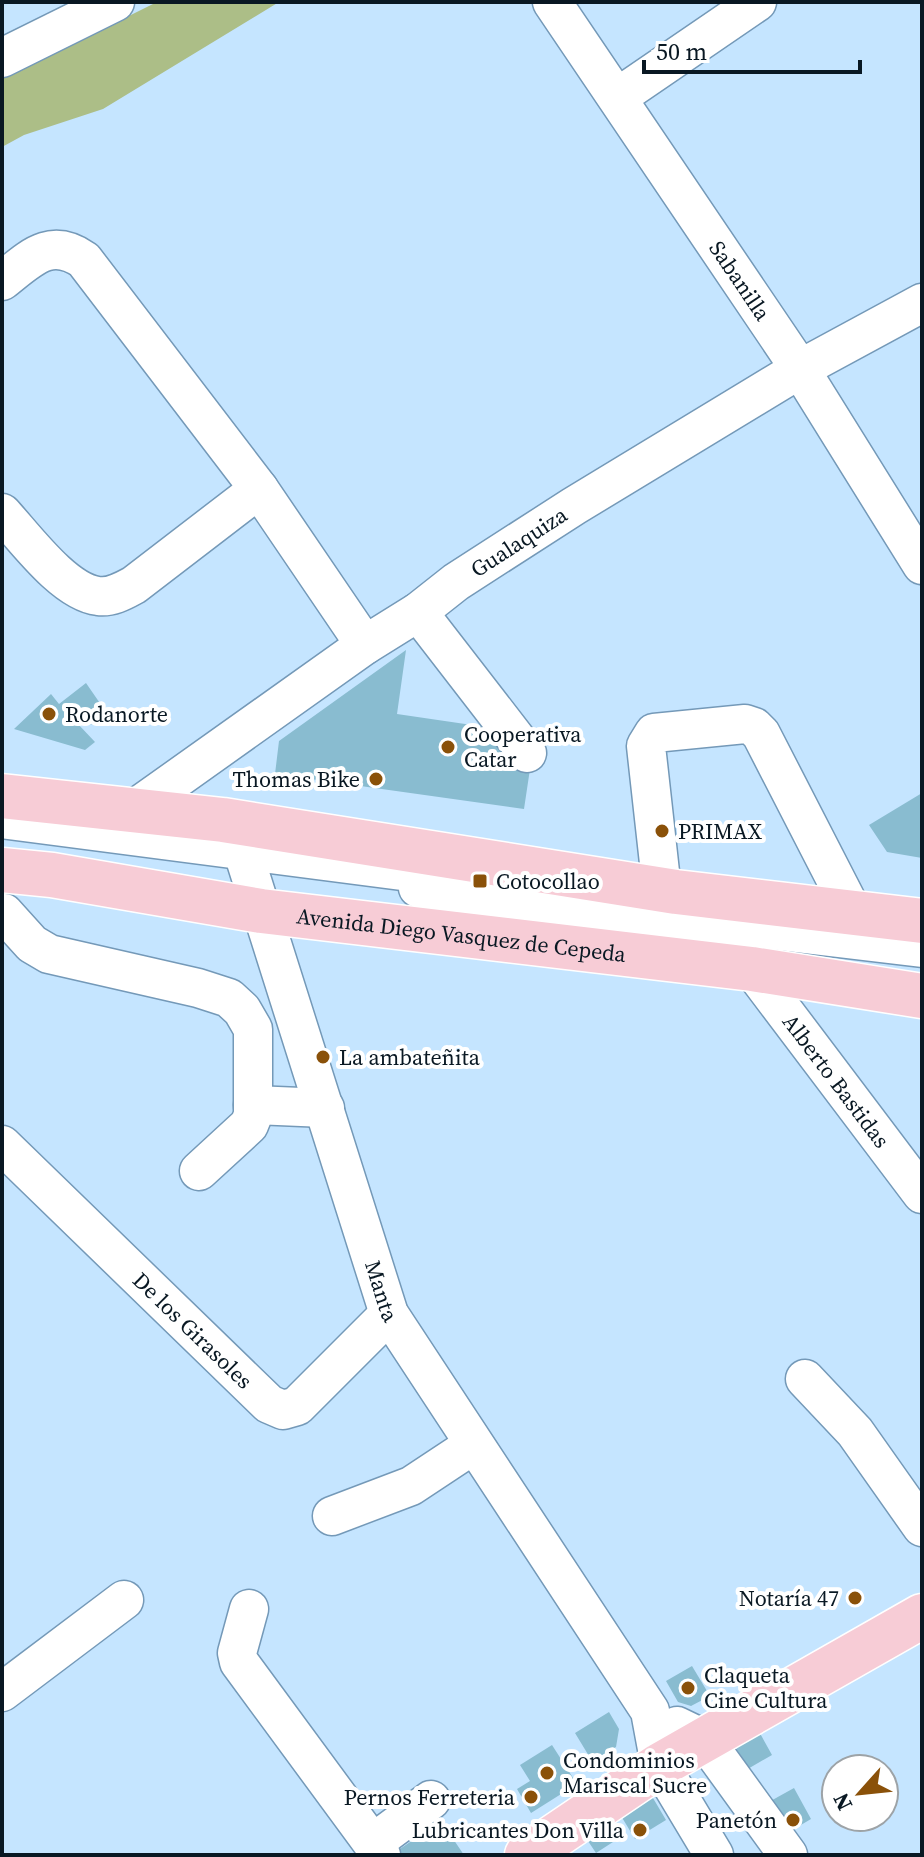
<svg xmlns="http://www.w3.org/2000/svg" width="924" height="1857" viewBox="0 0 924 1857" font-family="'Source Serif 4',serif">
  <style>
    .green { fill: #acbe87 }
    .building { fill: #89bcd0 }
    .lines { fill: none; stroke-linecap: round; stroke-linejoin: round }
    .minor-casing { stroke: #7499b8; stroke-width: 41 }
    .major-casing { stroke: #fff; stroke-width: 47 }
    .minor { stroke: #fff; stroke-width: 38 }
    .major { stroke: #f7ccd6; stroke-width: 44 }
    .poi-dot { fill: #8a5109; stroke: #fff; stroke-width: 3 }
    .labels { text-anchor: middle; dominant-baseline: central; stroke-width: 8; stroke-linejoin: round; paint-order: stroke }
    .street-label { font-size: 22px; fill: #091823; stroke: #fff }
    .poi-label { font-size: 22px; fill: #091823; stroke: #fff; text-anchor: start }
  </style>
  <rect width="100%" height="100%" fill="#c5e5ff"/>
  <path class="green" d="M157 2H279L103 109 24 135 2 147V79Z"/>
  <path class="building" d="M406 650 397 714 506 730 501 765 530 769 524 809 275 774 279 741Z
    M86 683 115 725 78 724 95 742 85 750 14 729 51 694 59 704Z
    M922 793V858L887 852 869 825Z
    M692 1666 710 1696 691 1706 678 1702 666 1681Z
    M609 1712 619 1729 616 1747 592 1761 575 1733Z
    M757 1728 772 1755 746 1770 736 1751 741 1737Z
    M552 1745 577 1784 531 1813 517 1789 530 1781 520 1765Z
    M794 1788 811 1819 784 1835 767 1803Z
    M650 1793 666 1820 635 1839 615 1806Z
    M599 1820 613 1842 596 1853 582 1832Z
    M441 1821 464 1855H391Z"/>
  <g class="lines">
    <g class="minor-casing">
      <g id="minor">
        <path id="s1" d="M552 2 800 369 922 565"/>
        <path d="M2 58 115 2"/>
        <path d="M618 97 757 2"/>
        <path d="M2 281C30 259 50 236 84 260L259 489 365 645"/>
        <path d="M2 513C25 538 64 592 98 596 111 598 123 591 134 585L259 489"/>
        <path d="M418 612 527 753"/>
        <path id="s2" d="M133 810 365 645 418 612 456 582 574 506 800 369 922 303"/>
        <path d="M2 819 448 877"/>
        <path id="s3" d="M223 820 242 849 389 1314 650 1711 660 1765 714 1855"/>
        <path d="M418 888 922 948"/>
        <path d="M662 890 646 746 654 733 745 724 754 727 761 734 852 911"/>
        <path d="M4 913 32 944 49 954 198 988 229 998 242 1010 253 1029V1115L249 1125 199 1171"/>
        <path id="s4" d="M752 969 922 1194"/>
        <path d="M253 1105 325 1108"/>
        <path id="s5" d="M2 1145 269 1404 283 1410 297 1406 389 1314"/>
        <path d="M805 1379 855 1432 922 1527"/>
        <path d="M332 1516 411 1486 473 1445"/>
        <path d="M249 1609 237 1653 239 1662 381 1855"/>
        <path d="M2 1692 124 1600"/>
        <path d="M677 1726 704 1739 788 1855"/>
        <path d="M373 1843 431 1800"/>
      </g>
    </g>
    <g class="major-casing">
      <g id="major">
        <path d="M2 796 223 820 676 892 922 921"/>
        <path id="s6" d="M2 870 52 875 261 911 752 969 922 996"/>
        <path d="M527 1855 660 1765 922 1616"/>
      </g>
    </g>
    <use href="#minor" class="minor"/>
    <use href="#major" class="major"/>
  </g>
  <g class="poi-dot">
    <circle cx="49" cy="714" r="8"/>
    <circle cx="448" cy="747" r="8"/>
    <circle cx="376" cy="779" r="8"/>
    <circle cx="662" cy="831" r="8"/>
    <rect x="472" y="873" width="16" height="16" rx="4"/>
    <circle cx="323" cy="1057" r="8"/>
    <circle cx="855" cy="1598" r="8"/>
    <circle cx="688" cy="1688" r="8"/>
    <circle cx="547" cy="1773" r="8"/>
    <circle cx="531" cy="1797" r="8"/>
    <circle cx="793" cy="1820" r="8"/>
    <circle cx="640" cy="1830" r="8"/>
  </g>
  <g class="labels">
    <g class="street-label">
      <text stroke="none"><textPath href="#s1" startOffset="336">Sabanilla</textPath></text>
      <text stroke="none"><textPath href="#s2" startOffset="470">Gualaquiza</textPath></text>
      <text stroke="none"><textPath href="#s6" startOffset="464">Avenida Diego Vasquez de Cepeda</textPath></text>
      <text stroke="none"><textPath href="#s4" startOffset="140">Alberto Bastidas</textPath></text>
      <text stroke="none"><textPath href="#s3" startOffset="498">Manta</textPath></text>
      <text stroke="none"><textPath href="#s5" startOffset="266">De los Girasoles</textPath></text>
    </g>
    <g class="poi-label">
      <text x="65" y="714">Rodanorte</text>
      <text x="464" y="734">Cooperativa<tspan x="464" dy="25">Catar</tspan></text>
      <text x="360" y="779" text-anchor="end">Thomas Bike</text>
      <text x="678" y="831">PRIMAX</text>
      <text x="496" y="881">Cotocollao</text>
      <text x="339" y="1057">La ambateñita</text>
      <text x="839" y="1598" text-anchor="end">Notaría 47</text>
      <text x="704" y="1675">Claqueta<tspan x="704" dy="25">Cine Cultura</tspan></text>
      <text x="563" y="1760">Condominios<tspan x="563" dy="25">Mariscal Sucre</tspan></text>
      <text x="515" y="1797" text-anchor="end">Pernos Ferreteria</text>
      <text x="777" y="1820" text-anchor="end">Panetón</text>
      <text x="624" y="1830" text-anchor="end">Lubricantes Don Villa</text>
    </g>
  </g>
  <rect width="924" height="1857" fill="none" stroke="#091823" stroke-width="8"/>
  <g transform="translate(860 1793) rotate(243)"><circle r="38" fill="#ffffff" stroke="#9da3a7" stroke-width="2"/>
  <path d="M0-6L14 30L0 20L-14 30Z" fill="#8a5109"/>
  <text y="-12" font-size="22" font-weight="bold" text-anchor="middle" fill="#091823">N</text>
  </g>
  <path d="M644 60v12h216v-12" fill="none" stroke="#091823" stroke-width="4"/>
  <text x="656" y="60" font-size="24" fill="#091823" stroke="#ffffff" stroke-width="6" paint-order="stroke">50 m</text>
</svg>
